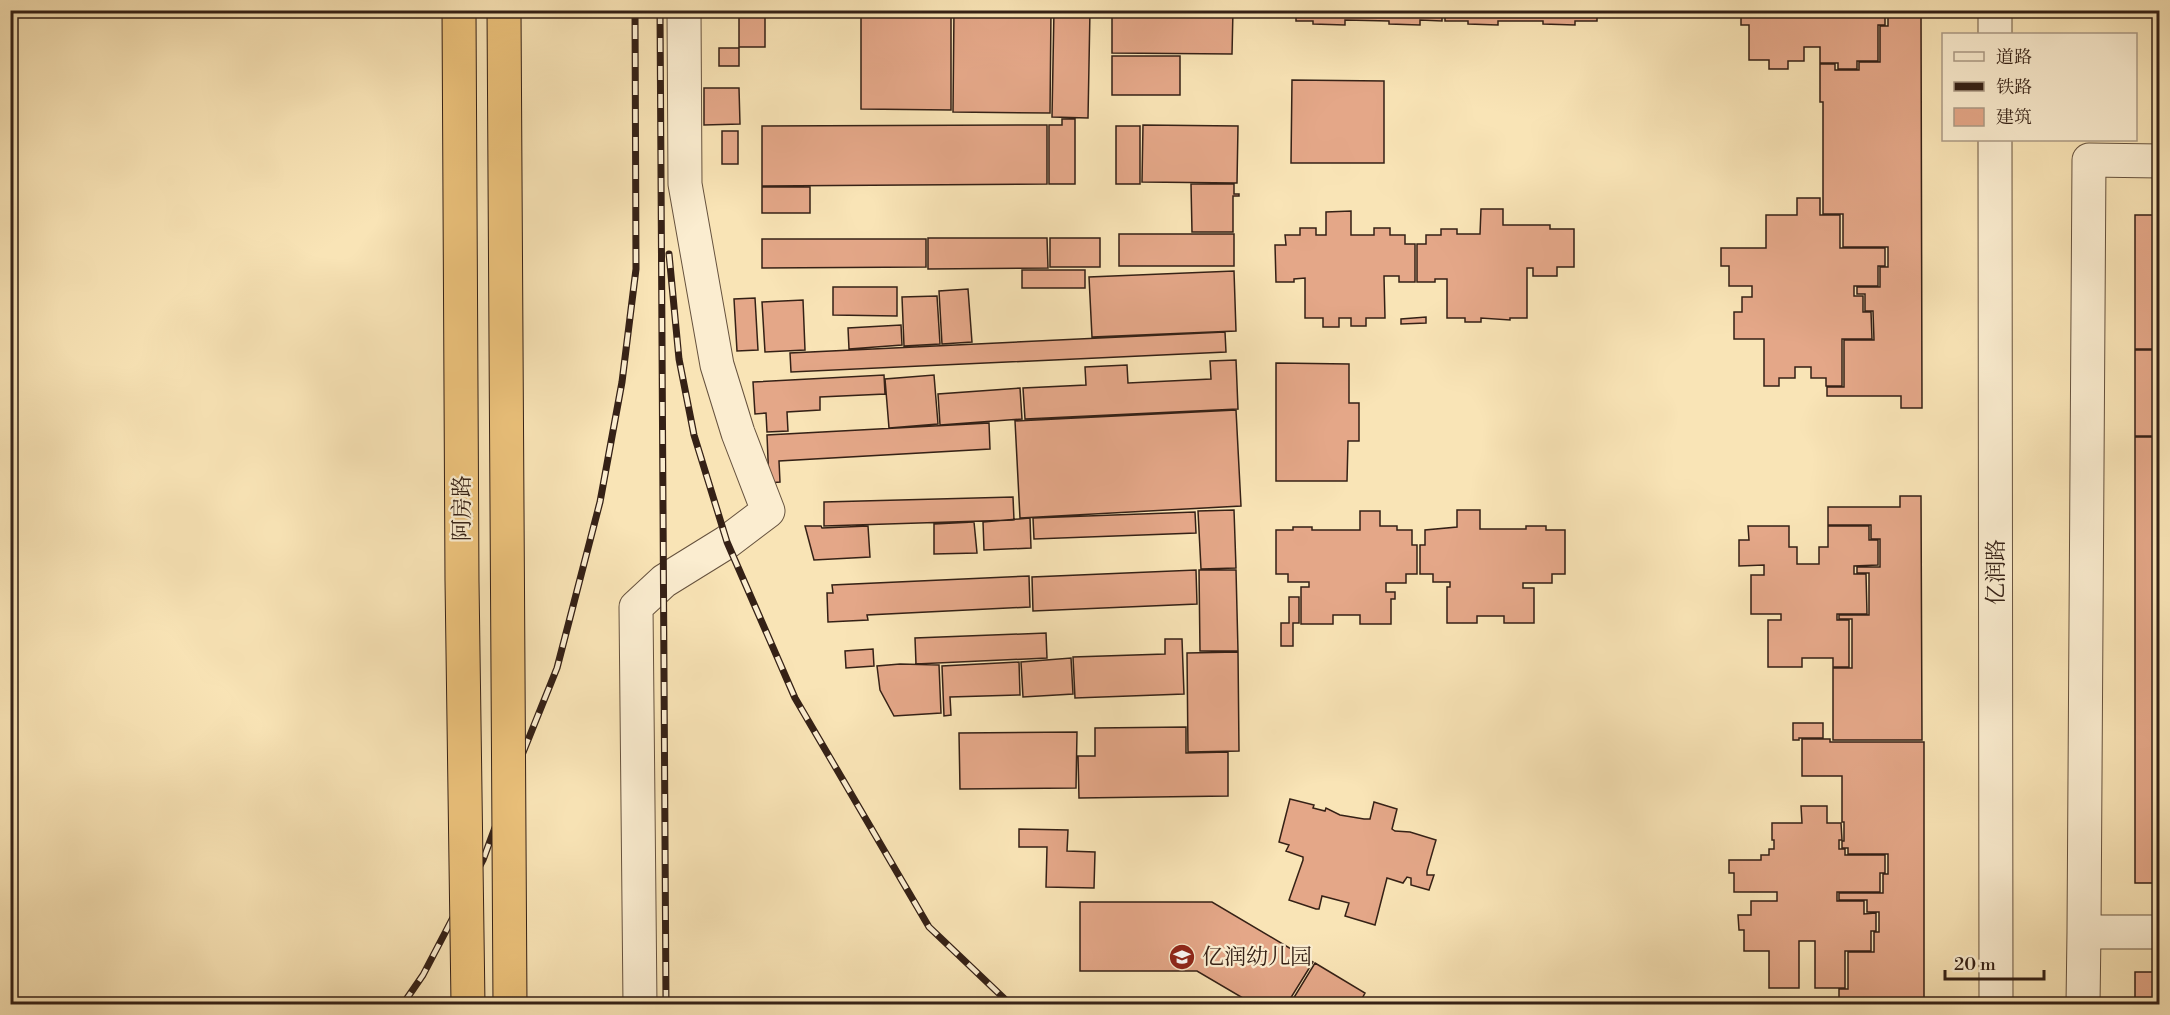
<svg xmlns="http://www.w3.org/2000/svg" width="2170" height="1015" viewBox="0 0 2170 1015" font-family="'Libre Bodoni','Noto Serif SC',serif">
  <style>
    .building { fill: #e4a788; stroke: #352116; stroke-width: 1.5 }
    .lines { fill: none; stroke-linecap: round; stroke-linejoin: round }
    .minor-casing { stroke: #66523e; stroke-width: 35 }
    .minor { stroke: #fbedd0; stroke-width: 33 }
    .rail-casing { stroke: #352116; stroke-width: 7 }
    .rail { stroke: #fbedd0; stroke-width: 4.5; stroke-dasharray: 14; stroke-linecap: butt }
    .major-bridge-casing { stroke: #352116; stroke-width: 35; stroke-linecap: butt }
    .major-bridge { stroke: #ecc27b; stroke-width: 33 }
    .labels { text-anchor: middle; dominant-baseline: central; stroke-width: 4.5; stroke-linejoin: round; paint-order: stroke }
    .street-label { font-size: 22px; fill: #352116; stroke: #fbedd0 }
    .poi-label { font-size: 22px; fill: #352116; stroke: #fbedd0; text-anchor: start }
  </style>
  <rect width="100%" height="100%" fill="#f9e4b6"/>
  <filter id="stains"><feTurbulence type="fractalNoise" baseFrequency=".00333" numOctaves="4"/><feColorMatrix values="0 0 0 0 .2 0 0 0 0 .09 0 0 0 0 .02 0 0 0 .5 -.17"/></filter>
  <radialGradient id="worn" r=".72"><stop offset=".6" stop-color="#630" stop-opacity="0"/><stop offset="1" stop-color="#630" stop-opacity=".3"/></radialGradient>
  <path class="building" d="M739 10H765V47H739Z
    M861 10H951V110L861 109Z
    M954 10H1051L1050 113 953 112Z
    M1054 10H1090L1088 118 1052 117Z
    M1112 10H1233L1232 54 1112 53Z
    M1296 10H1442V21L1420 20V25L1389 24V21L1345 20V25L1313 24V21H1296Z
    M1445 10H1597V21H1575V25L1543 24V21H1498V25L1468 24V21H1445Z
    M1741 10H1885V25H1878V61H1857V69H1838V63H1820V47H1804V61H1788V69H1769V60H1749V25H1741Z
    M1888 10H1921L1922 408H1901V396H1827V387H1844V340H1874L1873 311H1865V294H1857V287H1880V267H1888V247H1843V214H1823V102H1820V64H1835V70H1859V62H1880V26H1888Z
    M719 48H739V66H719Z
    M1112 56H1180V95H1112Z
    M1292 80 1384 81V163H1291Z
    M704 88H739L740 124 704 125Z
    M1062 119H1075V184H1049V125H1062Z
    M1047 125V184L762 186V126Z
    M1143 125 1238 126 1237 183 1142 182Z
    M1116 126H1140V184H1116Z
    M722 131H738V164H722Z
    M1191 184H1234V194H1239V196H1233V232H1192Z
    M762 187H810V213H762Z
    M1797 198H1820V215H1840V248H1885V266H1878V286H1854V296H1863V312H1871L1872 339H1842V386H1826V378H1811V367H1795V378H1779V386H1764V339H1734V312H1742V297H1752V286H1729V266H1721V248H1766V215H1797Z
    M1481 209H1503V225H1550V229H1574V267H1557V276H1533V268H1527V318H1510V320L1481 318V322H1465V318H1447V279H1435V282H1417V244H1426V235H1441V229H1457V234H1480Z
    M1351 211V235H1374V228H1390V235H1405V244H1415V282H1399V276H1384L1385 318H1366V326H1351V318H1339V327H1323V318H1305V278L1294 279V282H1276L1275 245H1286L1285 235H1300V228H1316V235H1326V212Z
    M2135 215H2160V349H2135Z
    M1119 234H1234V266H1119Z
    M928 238H1047L1048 268 928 269Z
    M1050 238H1100V267H1050Z
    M762 239H926V267L762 268Z
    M1022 270H1085V288H1022Z
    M1234 271 1236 331 1092 337 1089 277Z
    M833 287H897V316L833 315Z
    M968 289 972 342 942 344 939 291Z
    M937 296 940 344 904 346 902 297Z
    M755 298 758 350 737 351 734 299Z
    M803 300 805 350 765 352 762 302Z
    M1426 317V323L1401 324V319Z
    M901 325 902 345 849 349 848 328Z
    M1225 332 1226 352 791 372 790 353Z
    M2135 350H2160V436H2135Z
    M1236 360 1238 409 1025 419 1023 388 1086 385 1085 367 1127 365 1128 383 1211 379 1210 361Z
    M1276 363 1349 364V403H1359V441H1348L1347 481H1276Z
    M884 375 885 394 820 397V410L787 412 788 431 767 432 766 413 755 414 753 382Z
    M934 375 938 424 889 428 885 379Z
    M1020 388 1022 419 940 425 938 394Z
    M1236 410 1241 506 1020 518 1015 421Z
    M989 423 990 449 779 461 780 482 769 483 767 435Z
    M2135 437H2160V883H2135Z
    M1900 496H1921L1922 740H1833V668H1852V619H1839V615H1869V573H1857V567H1880V539H1871V525H1828V507H1900Z
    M1013 497 1014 520 824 526V502Z
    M1234 510 1236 568 1201 569 1198 511Z
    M1457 510H1480V529H1526V526H1546V530H1565V574H1552V583H1523V588H1534V623H1504V616H1477V623H1447V587H1450V582H1433V574H1420V545H1425V530L1457 527Z
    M1360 511H1380V526H1397V530H1412V545H1417V574H1406V583H1386V592H1395V599H1391V624H1360V615H1333V624H1301V587H1309V582H1288V574H1276V530H1293V527H1312V530H1360Z
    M1195 512 1196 533 1034 539 1033 518Z
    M1030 518 1031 548 984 550 983 522Z
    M974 522 977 553 934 554V524Z
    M805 526H821L822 528 868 526 870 557 814 560Z
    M1748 526H1789V547H1797V564H1819V547H1828V526H1869V540H1878V565L1854 566V574H1866L1867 614H1837V620H1849V667H1833V658H1802V667H1768V620H1781V614H1751V575H1764V565L1739 566V540H1749Z
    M1196 570 1197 604 1033 611 1032 577Z
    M1199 570H1236L1238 651H1200Z
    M1029 576 1030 607 867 615 868 620 828 622 827 593H833L832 585Z
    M1289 597H1299V623H1293V646H1281V623H1289Z
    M1046 633 1047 658 916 664 915 638Z
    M1165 639H1182L1184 694 1075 698 1073 657 1165 654Z
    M873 649 874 666 846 668 845 651Z
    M1238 652 1239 751 1188 752 1187 653Z
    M1071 658 1073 694 1023 697 1021 662Z
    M1019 662 1020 695 950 697 951 715 944 716 942 666Z
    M900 664 939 665 941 713 894 716 880 690 877 666Z
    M1793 723H1823V738H1799V740H1793Z
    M1186 727V753L1228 752V796L1079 798 1078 756H1095V728Z
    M1077 732 1076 788 960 789 959 733Z
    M1802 739H1830V742H1924V1004H1839V989H1848V952H1874V932H1879V912H1867V900H1839V893H1883V874H1888V854H1848V848H1842V841H1844V822H1842V776H1802Z
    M1290 799 1314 805 1313 808 1325 811 1326 808 1340 815 1364 819H1370L1374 802 1397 809 1392 829 1395 831 1410 832 1436 840 1427 871V875H1434L1429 890 1411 885V878L1407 877 1403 883 1387 878 1375 925 1345 916 1349 903 1322 896 1319 909H1316L1289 900 1303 860V857L1286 851 1289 845 1279 842Z
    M1801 806H1827V823H1841L1842 840H1839V849H1845V855H1885V873H1880V892H1837V901H1864V914L1876 913V931H1871V951H1845V988H1815V941H1799V988H1769V951H1744V930H1739L1738 915H1751V901H1777V892H1734V873H1729V860H1761V855H1769V849H1774V840H1772V823H1802Z
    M1019 829 1068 830 1067 851 1095 852 1094 888 1046 887 1047 847H1019Z
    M1080 902H1212L1313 962 1287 1004H1253L1197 971H1080Z
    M1315 963 1365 993 1359 1004H1290Z
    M2135 972H2160V1004H2135Z"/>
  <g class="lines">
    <g class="minor-casing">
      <path id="minor" d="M1995 10V34
        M1995 140 1996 1004
        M2160 161 2089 160 2084 932H2160
        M640 1004 636 607 664 581 727 542 768 511 738 433 717 365 685 184 684 10
        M2083 1004 2084 932"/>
    </g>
    <use href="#minor" class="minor"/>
    <g class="rail-casing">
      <path id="rail" d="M660 10 666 1004
        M669 254 679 359 694 435 727 542 795 698 929 927 1010 1004
        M403 1004 423 975 483 860 520 760 557 668 600 502 622 382 636 269 635 10"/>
    </g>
    <use href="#rail" class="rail"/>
    <g class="major-bridge-casing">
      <path id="major-bridge" d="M459 10 462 581 468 1004
        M504 10 510 1004"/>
    </g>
    <use href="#major-bridge" class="major-bridge"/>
  </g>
  <defs>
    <g id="school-disc" transform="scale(1.35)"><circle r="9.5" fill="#8f2418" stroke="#fbedd0"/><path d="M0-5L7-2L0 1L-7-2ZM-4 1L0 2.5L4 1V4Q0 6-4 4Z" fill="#fff"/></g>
  </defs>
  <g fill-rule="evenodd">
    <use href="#school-disc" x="1182" y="957"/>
  </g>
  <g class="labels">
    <g class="street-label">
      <text transform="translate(462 508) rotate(-90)">阿房路</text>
      <text transform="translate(1996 572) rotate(-90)">亿润路</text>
    </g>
    <g class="poi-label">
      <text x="1202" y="957">亿润幼儿园</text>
    </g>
  </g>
  <rect width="2170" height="1015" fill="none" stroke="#f9e4b6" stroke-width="36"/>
  <rect x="12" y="12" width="2146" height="991" fill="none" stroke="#352116" stroke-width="3"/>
  <rect x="18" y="18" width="2134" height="979" fill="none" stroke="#352116" stroke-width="1.5"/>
  <rect x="1942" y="33" width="195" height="108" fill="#fbedd0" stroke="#ac9b86" stroke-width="1.5"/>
  <rect x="1954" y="52" width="30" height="9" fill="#fbedd0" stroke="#ac9b86" stroke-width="1.5"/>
  <text x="1996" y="63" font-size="18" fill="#352116">道路</text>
  <rect x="1954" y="82" width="30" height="9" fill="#352116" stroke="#ac9b86" stroke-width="1.5"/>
  <text x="1996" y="93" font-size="18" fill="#352116">铁路</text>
  <rect x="1954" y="108" width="30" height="18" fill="#e4a788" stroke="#ac9b86" stroke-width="1.5"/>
  <text x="1996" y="123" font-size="18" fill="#352116">建筑</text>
  <path d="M1945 970v9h99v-9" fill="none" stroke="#352116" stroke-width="3"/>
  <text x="1954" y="970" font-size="18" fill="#352116" stroke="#fbedd0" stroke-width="4.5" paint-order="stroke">20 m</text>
  <rect width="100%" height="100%" filter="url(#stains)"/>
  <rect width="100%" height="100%" fill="url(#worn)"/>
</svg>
